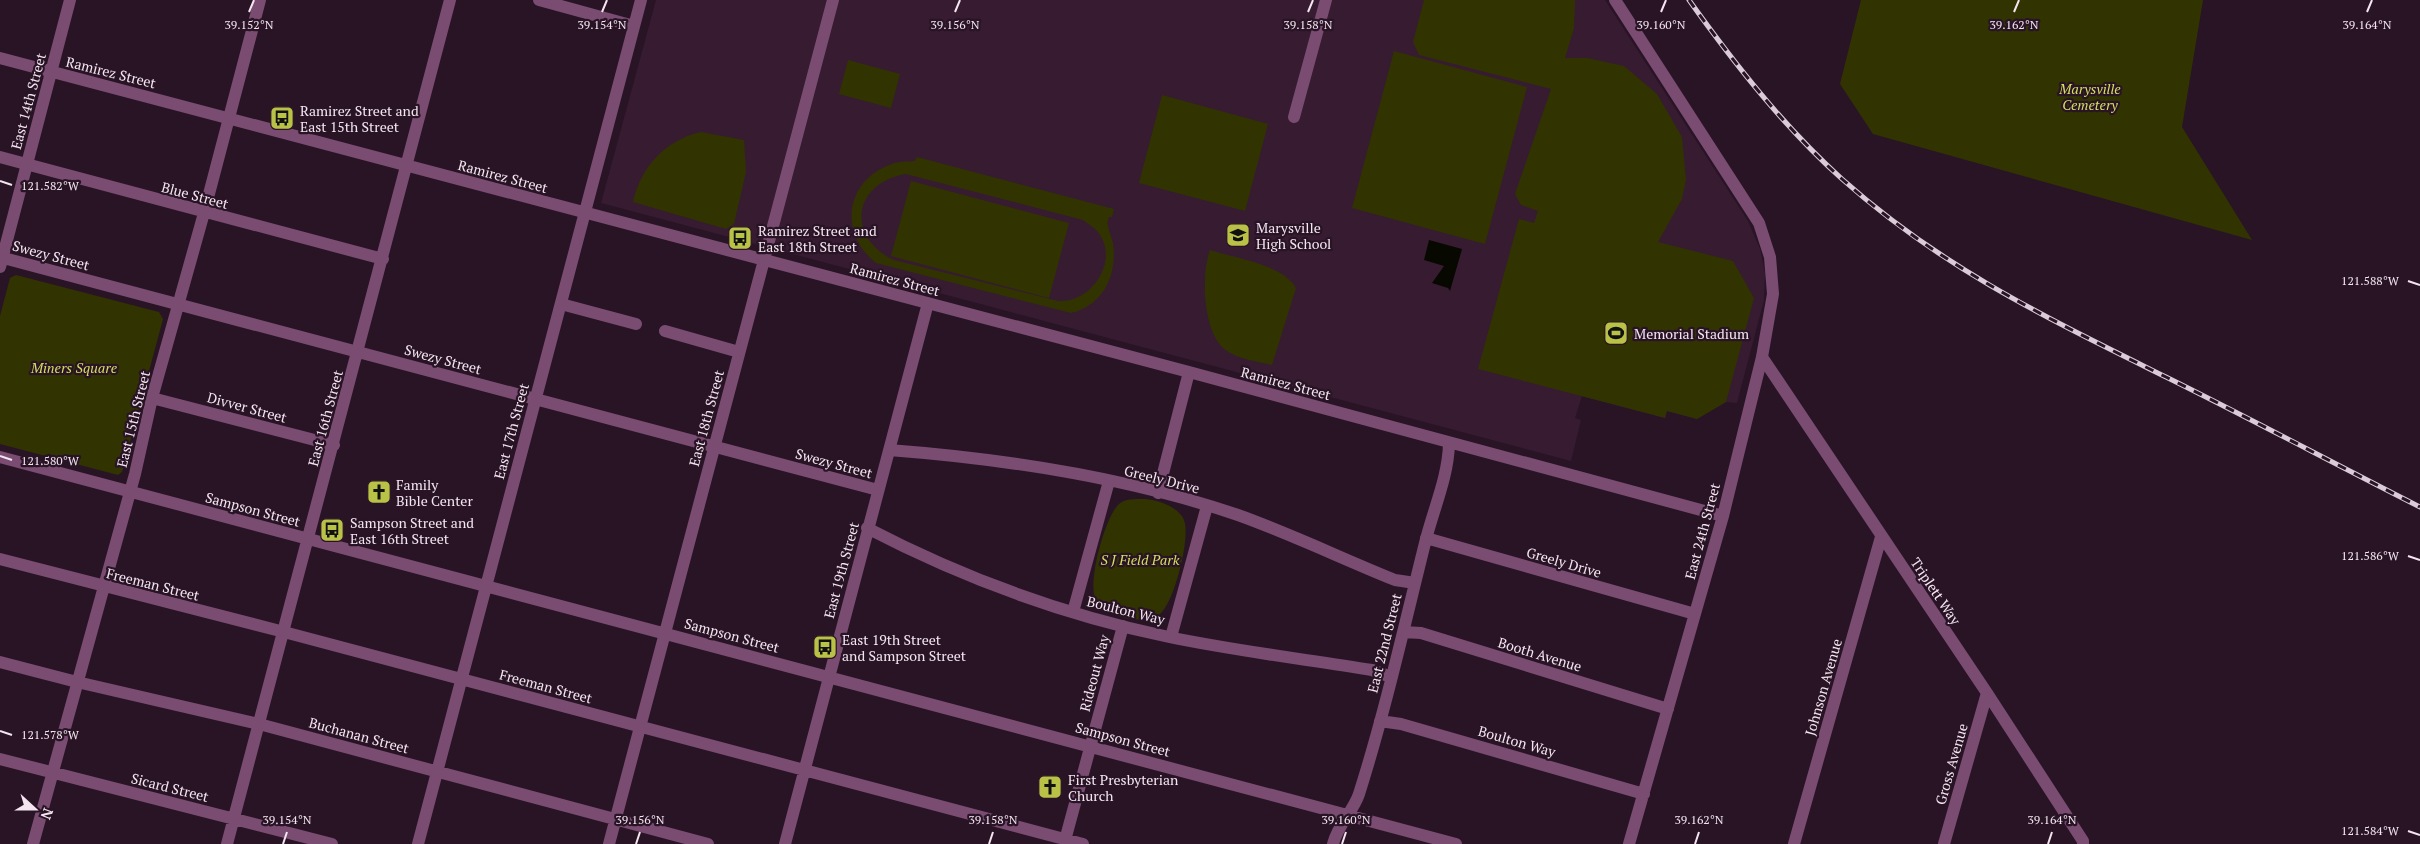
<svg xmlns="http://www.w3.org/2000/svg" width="2420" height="844" viewBox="0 0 2420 844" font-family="'PT Serif',serif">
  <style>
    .built { fill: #361b31 }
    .green { fill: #313400; fill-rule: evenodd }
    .water { fill: #070800 }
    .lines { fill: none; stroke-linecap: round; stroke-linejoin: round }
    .minor { stroke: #7a4c72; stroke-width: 12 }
    .rail-casing { stroke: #dbcbd8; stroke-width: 5 }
    .rail { stroke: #291426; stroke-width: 3; stroke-dasharray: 9; stroke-linecap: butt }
    .ticks { fill: none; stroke: #f4e5f1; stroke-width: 2 }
    .labels { text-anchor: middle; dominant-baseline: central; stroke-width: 4.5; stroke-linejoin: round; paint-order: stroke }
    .street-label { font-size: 14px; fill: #f4e5f1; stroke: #291426 }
    .park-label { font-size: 14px; font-style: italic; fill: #d6df5f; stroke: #291426 }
    .poi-label { font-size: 14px; fill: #f4e5f1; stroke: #291426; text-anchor: start }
    .ticks-label { font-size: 12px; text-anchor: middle; fill: #f4e5f1; stroke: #291426; stroke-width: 4.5; stroke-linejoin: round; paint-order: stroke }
  </style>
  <rect width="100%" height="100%" fill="#291426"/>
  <path class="built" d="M656 0H1605L1748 221 1760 249 1765 273 1764 300 1737 403 1726 402 1697 419 1667 411 1665 418 1582 396 1575 418 1581 420 1571 461 601 203Z"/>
  <path class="green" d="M1424 0H1575L1574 28 1565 58H1587L1624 66 1657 94 1682 137 1686 180 1682 199 1658 242 1733 261 1754 298 1726 402 1697 419 1667 411 1665 418 1478 369 1519 219 1534 223 1538 211 1521 205 1515 194 1551 89 1419 55 1413 42Z
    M1861 0H2203L2182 127 2252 240 1873 134 1840 84Z
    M1394 51 1527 87 1485 244 1352 208Z
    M848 60 900 74 891 108 839 94Z
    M1162 95 1268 124 1245 211 1139 183Z
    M701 132 744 140 746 172 734 224 726 229 633 202C641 167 665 140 701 132Z
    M917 157 1114 209 1112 217H1109C1105 226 1111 233 1113 243 1118 274 1103 306 1071 313L876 263C838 233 845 180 892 164 898 161 908 162 915 161ZM906 174 1083 220C1087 223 1092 226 1096 230 1122 258 1092 304 1058 301L894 260C846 238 852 183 906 174Z
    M911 181 1069 223 1049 298 891 256Z
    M1210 250C1235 258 1284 265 1296 288L1272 365C1257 361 1234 359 1222 347 1203 328 1201 274 1210 250Z
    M16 275 159 312 163 319 122 472 118 475 0 444V316L10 278Z
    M1145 499C1158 500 1179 507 1184 520 1191 537 1174 603 1160 614 1152 620 1140 620 1130 619 1118 617 1100 610 1095 598 1088 580 1105 517 1119 504 1126 498 1137 499 1145 499Z"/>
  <path class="water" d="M1429 240 1462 249 1450 291 1448 288 1432 283 1444 266 1424 260Z"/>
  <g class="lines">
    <path class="minor" d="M539 0 634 26
      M1615 0 1759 223 1770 257 1773 294 1762 357 1723 516 1629 844
      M0 58 1189 372 1723 516
      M1294 117 1326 0
      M0 157 383 259
      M0 257 878 490
      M0 267 70 0
      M561 304 636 324
      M665 331 739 352
      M1762 357 1987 693 2083 841V844
      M152 398 334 445
      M889 450C1007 459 1126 477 1238 515 1291 534 1343 559 1395 580L1415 583
      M0 457 1456 844
      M1158 493 1189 372
      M867 528C963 578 1064 615 1169 637 1236 651 1304 659 1372 670L1391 677
      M1426 538 1695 614
      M0 559 284 632 1083 844
      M1073 612 1109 481
      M1403 632 1421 633 1668 709
      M1171 637 1207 506
      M0 662 77 682 259 724 708 844
      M1380 721 1401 724 1644 794
      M0 759 332 844
      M33 844 135 474 152 398 204 213 260 0
      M227 844 450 0
      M418 844 641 0
      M609 844 833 0
      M785 844 928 303
      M1064 844 1123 626
      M1333 844C1338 824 1353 812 1359 794 1385 712 1404 627 1425 543 1433 510 1448 478 1449 444
      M1794 844 1881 537
      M1944 844 1987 693"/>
    <g class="rail-casing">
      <path id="rail" d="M1689 0C1734 63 1784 127 1842 179 1942 268 2047 318 2166 377 2251 419 2335 464 2420 507"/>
    </g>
    <use href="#rail" class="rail"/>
  </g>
  <path class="ticks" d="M249 12 254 0M602 12 607 0M955 12 960 0M1308 12 1313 0M1661 12 1666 0M2014 12 2019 0M2367 12 2372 0M0 181 12 185M2408 281 2420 285M0 456 12 460M2408 556 2420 560M0 731 12 735M2408 831 2420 835M283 844 287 832M636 844 640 832M989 844 993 832M1342 844 1346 832M1695 844 1699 832M2048 844 2052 832"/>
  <defs>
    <g id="bus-square" transform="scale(1.25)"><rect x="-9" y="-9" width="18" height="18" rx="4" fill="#b9c146" stroke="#291426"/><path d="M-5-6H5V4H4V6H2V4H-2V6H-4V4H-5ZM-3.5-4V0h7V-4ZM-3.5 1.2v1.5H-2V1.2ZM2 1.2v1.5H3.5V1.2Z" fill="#111"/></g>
    <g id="school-square" transform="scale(1.25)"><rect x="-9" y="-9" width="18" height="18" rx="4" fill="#b9c146" stroke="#291426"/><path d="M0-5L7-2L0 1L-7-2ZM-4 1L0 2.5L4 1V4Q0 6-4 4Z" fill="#111"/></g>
    <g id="stadium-square" transform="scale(1.25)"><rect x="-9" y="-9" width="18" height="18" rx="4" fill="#b9c146" stroke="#291426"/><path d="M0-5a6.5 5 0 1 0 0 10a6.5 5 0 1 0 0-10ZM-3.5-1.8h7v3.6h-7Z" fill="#111"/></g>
    <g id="church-square" transform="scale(1.25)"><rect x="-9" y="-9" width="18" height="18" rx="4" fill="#b9c146" stroke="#291426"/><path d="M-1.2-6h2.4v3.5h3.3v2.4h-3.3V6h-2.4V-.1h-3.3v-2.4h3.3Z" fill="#111"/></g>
  </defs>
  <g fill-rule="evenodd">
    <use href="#bus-square" x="282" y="118"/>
    <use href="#school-square" x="1238" y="235"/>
    <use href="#bus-square" x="740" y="238"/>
    <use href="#stadium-square" x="1616" y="333"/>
    <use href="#church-square" x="379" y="492"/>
    <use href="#bus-square" x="332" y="530"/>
    <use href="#bus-square" x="825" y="647"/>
    <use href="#church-square" x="1050" y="787"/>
  </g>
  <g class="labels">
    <g class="street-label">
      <text transform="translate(111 72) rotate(14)">Ramirez Street</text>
      <text transform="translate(28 101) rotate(-75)">East 14th Street</text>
      <text transform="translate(503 176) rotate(15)">Ramirez Street</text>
      <text transform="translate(195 195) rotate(15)">Blue Street</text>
      <text transform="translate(51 255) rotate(15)">Swezy Street</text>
      <text transform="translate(895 279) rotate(15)">Ramirez Street</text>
      <text transform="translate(443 359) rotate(15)">Swezy Street</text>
      <text transform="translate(1286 383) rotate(15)">Ramirez Street</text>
      <text transform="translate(247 407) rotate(15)">Divver Street</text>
      <text transform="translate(325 418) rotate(-75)">East 16th Street</text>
      <text transform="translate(706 418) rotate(-75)">East 18th Street</text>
      <text transform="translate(133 419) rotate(-76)">East 15th Street</text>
      <text transform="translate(511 431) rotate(-75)">East 17th Street</text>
      <text transform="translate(834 463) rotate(15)">Swezy Street</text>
      <text transform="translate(1162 479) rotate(14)">Greely Drive</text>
      <text transform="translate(253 509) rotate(15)">Sampson Street</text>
      <text transform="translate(1702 531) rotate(-75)">East 24th Street</text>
      <text transform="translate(1564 562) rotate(16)">Greely Drive</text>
      <text transform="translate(841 570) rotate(-75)">East 19th Street</text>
      <text transform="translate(153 584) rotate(14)">Freeman Street</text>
      <text transform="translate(1936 591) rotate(56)">Triplett Way</text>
      <text transform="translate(1126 610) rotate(14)">Boulton Way</text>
      <text transform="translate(732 635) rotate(15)">Sampson Street</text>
      <text transform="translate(1384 643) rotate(-76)">East 22nd Street</text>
      <text transform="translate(1540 654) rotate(17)">Booth Avenue</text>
      <text transform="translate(1094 673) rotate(-75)">Rideout Way</text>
      <text transform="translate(546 686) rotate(15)">Freeman Street</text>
      <text transform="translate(1823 687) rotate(-74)">Johnson Avenue</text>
      <text transform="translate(359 735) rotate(15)">Buchanan Street</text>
      <text transform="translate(1123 739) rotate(15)">Sampson Street</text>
      <text transform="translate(1517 741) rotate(16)">Boulton Way</text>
      <text transform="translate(1951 764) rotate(-74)">Gross Avenue</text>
      <text transform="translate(170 787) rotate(14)">Sicard Street</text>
    </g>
    <g class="park-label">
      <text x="2090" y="88">Marysville<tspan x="2090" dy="16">Cemetery</tspan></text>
      <text x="74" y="367">Miners Square</text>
      <text x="1140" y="559">S J Field Park</text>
    </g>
    <g class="poi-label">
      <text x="300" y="110">Ramirez Street and<tspan x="300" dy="16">East 15th Street</tspan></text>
      <text x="1256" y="227">Marysville<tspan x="1256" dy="16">High School</tspan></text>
      <text x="758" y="230">Ramirez Street and<tspan x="758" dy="16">East 18th Street</tspan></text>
      <text x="1634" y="333">Memorial Stadium</text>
      <text x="396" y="484">Family<tspan x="396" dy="16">Bible Center</tspan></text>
      <text x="350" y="522">Sampson Street and<tspan x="350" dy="16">East 16th Street</tspan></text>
      <text x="842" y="639">East 19th Street<tspan x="842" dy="16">and Sampson Street</tspan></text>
      <text x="1068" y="779">First Presbyterian<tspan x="1068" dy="16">Church</tspan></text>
    </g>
  </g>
  <g class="ticks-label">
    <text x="249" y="29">39.152°N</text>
    <text x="602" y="29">39.154°N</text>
    <text x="955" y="29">39.156°N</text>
    <text x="1308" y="29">39.158°N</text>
    <text x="1661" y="29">39.160°N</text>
    <text x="2014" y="29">39.162°N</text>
    <text x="2367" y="29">39.164°N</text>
    <text x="50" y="190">121.582°W</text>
    <text x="2370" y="285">121.588°W</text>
    <text x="50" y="465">121.580°W</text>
    <text x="2370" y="560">121.586°W</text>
    <text x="50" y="739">121.578°W</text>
    <text x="287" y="824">39.154°N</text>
    <text x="640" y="824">39.156°N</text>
    <text x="993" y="824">39.158°N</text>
    <text x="1346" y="824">39.160°N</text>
    <text x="1699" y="824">39.162°N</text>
    <text x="2052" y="824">39.164°N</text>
    <text x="2370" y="835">121.584°W</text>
  </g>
  <g transform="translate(35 809) rotate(111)" stroke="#291426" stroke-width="4" paint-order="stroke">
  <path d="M0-4L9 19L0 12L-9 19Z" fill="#f4e5f1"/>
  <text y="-8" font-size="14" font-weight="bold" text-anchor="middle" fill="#f4e5f1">N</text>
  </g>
</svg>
